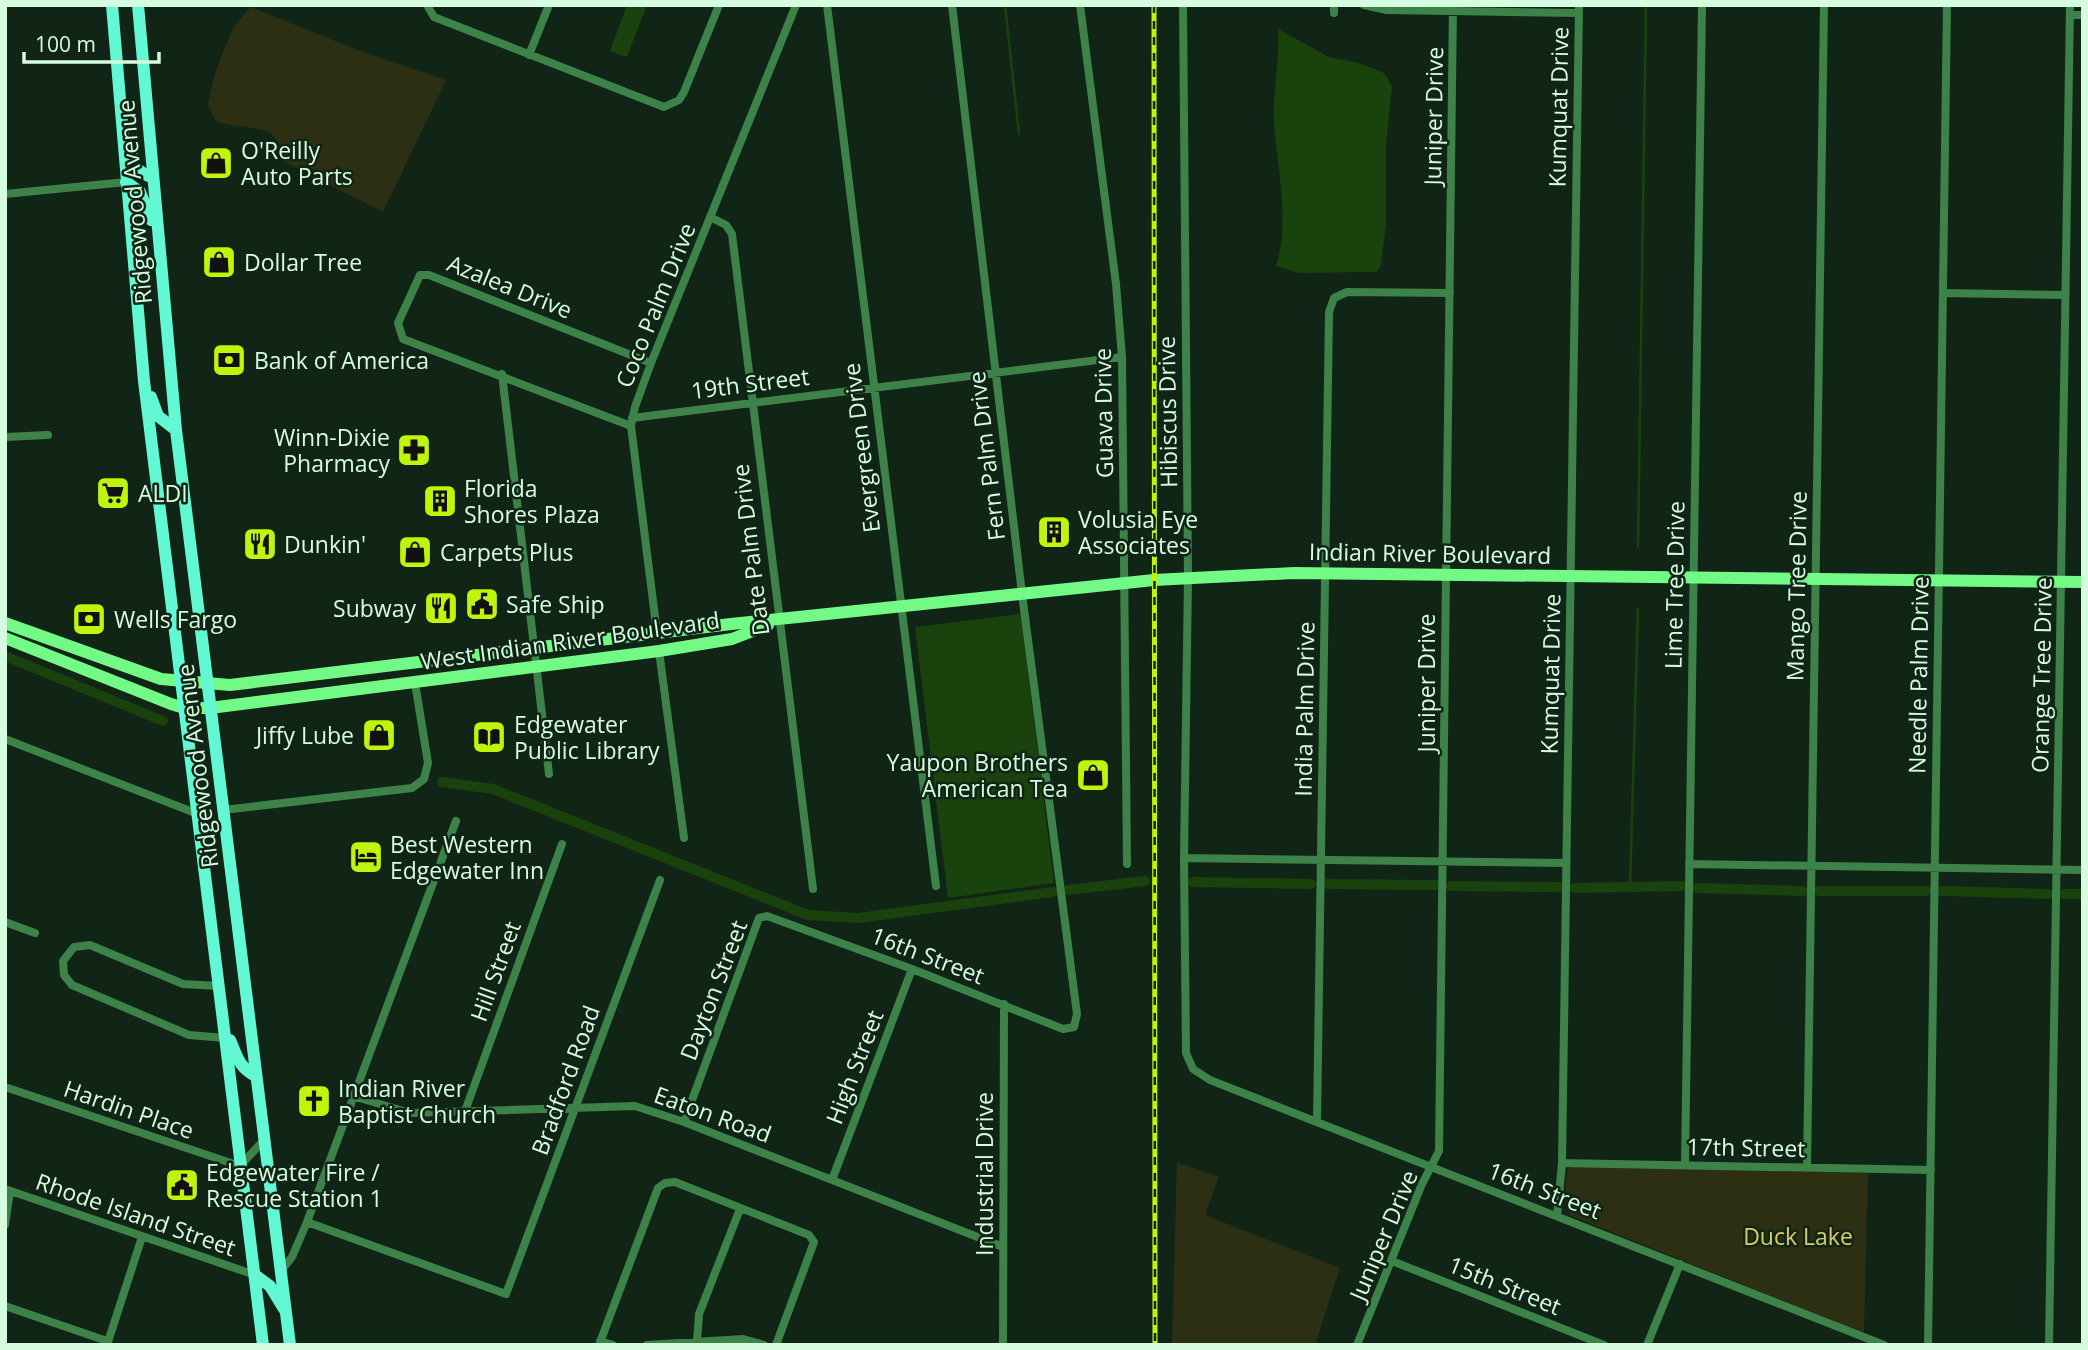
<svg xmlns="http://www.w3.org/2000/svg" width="2088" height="1350" viewBox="0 0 2088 1350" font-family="'Open Sans',sans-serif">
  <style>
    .green { fill: #2d2f13 }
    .water { fill: #19420c }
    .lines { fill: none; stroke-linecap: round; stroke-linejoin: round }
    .stream { stroke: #19420c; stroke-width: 2.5 }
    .canal { stroke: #19420c; stroke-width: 10 }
    .street { stroke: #3d8249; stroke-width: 8 }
    .secondary { stroke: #72f986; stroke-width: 12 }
    .primary { stroke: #62f8d3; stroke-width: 12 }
    .rail-casing { stroke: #c0f40b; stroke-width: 5 }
    .rail { stroke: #102516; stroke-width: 2.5; stroke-dasharray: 8; stroke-linecap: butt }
    .labels { text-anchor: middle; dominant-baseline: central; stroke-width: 5; stroke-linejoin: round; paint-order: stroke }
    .street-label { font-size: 23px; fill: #d6fde0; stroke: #102516 }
    .poi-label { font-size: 23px; fill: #d6fde0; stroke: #102516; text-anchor: start }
    .park-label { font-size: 23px; fill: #dbcc65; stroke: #102516 }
  </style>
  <rect width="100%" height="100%" fill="#102516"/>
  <path class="green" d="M250 7 368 54 446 80 383 212 283 161C280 118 248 133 215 121L208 104 215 73 233 28Z
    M1177 1162 1219 1177 1206 1211 1207 1216 1340 1268 1315 1345H1172Z
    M1574 1166 1868 1173 1864 1333 1569 1215 1565 1188 1568 1169Z"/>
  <path class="water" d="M627 5H647L627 57 610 51Z
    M1278 29 1329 57 1359 63 1384 73 1392 86 1386 147V223L1381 265 1377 272 1299 273 1276 266C1290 222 1278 171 1274 126 1272 94 1280 61 1278 29Z
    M1021 614 1054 883 948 898 915 627Z"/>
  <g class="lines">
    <path class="stream" d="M1005 5 1019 134
      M1638 547 1646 5
      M1630 887 1638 609"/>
    <path class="canal" d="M5 656 163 721
      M442 782 493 789 808 915 858 918 1053 892
      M1193 882 1311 884
      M1327 884 1436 885
      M1451 886 1559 887
      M1574 888 1682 886
      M1697 888 1803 891
      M1068 890 1145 881
      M1819 891H1926
      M1941 891 2048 894
      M2064 894H2083"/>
    <path class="street" d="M427 5 434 17 664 107 679 100 684 92 719 5
      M827 5 936 886
      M1080 5 1116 284 1122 357 1127 864
      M1183 5 1188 578 1184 858 1186 1053 1193 1069 1210 1080 1884 1345
      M1364 5 1387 10 1579 13
      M1334 13V5
      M2070 15H2083
      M529 55 549 5
      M5 194 126 182
      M710 217 726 225 732 234 813 889
      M1943 293 2065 295
      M502 374 549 774
      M632 418 1122 357
      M631 426 403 339 398 323 420 275H429L651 363
      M5 437 48 435
      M657 633 631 426 635 407 651 363 796 5
      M659 651 684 838
      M5 739 198 814
      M223 810 412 788 424 779 428 763 415 683
      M1184 858 1566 863
      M1689 864 2083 870
      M5 922 35 933
      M218 986 183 984 90 945 74 947 63 961 64 975 72 985 189 1035 225 1038
      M5 1087 240 1166 264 1140
      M353 1096 410 1113 635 1106 684 1122 1003 1247
      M465 1111 562 844
      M684 1122 759 918 767 916 912 969 1063 1029 1074 1027 1077 1014 1022 594 952 5
      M1317 1122 1329 312 1334 298 1347 292 1450 293
      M1562 1163 1931 1170
      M1685 1165 1702 5
      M1807 1168 1824 5
      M832 1180 912 969
      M5 1189 255 1275
      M1557 1216 1562 1163 1579 5
      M307 1222 506 1294 660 880
      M5 1225 10 1191
      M1392 1261 1604 1345
      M280 1272 292 1257 307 1222 456 821
      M5 1306 107 1341
      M600 1341 613 1345
      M697 1341 699 1314 740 1209
      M107 1345 142 1237
      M599 1345 658 1188 665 1183 675 1182 809 1235 814 1242 776 1345
      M647 1345 743 1339 764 1345
      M1003 1345 1004 1004
      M1357 1345 1422 1184 1439 1151 1453 5
      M1647 1345 1680 1264
      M1928 1345 1947 5
      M2049 1345 2070 5"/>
    <path class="secondary" d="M5 623 161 679 230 685 731 624 1154 580 1294 573 2083 582
      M5 638 171 704 184 708H210L659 651 732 639 768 625"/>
    <path class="primary" d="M112 5 144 381 263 1345
      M138 5 176 430 290 1345
      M131 150C132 166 138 172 153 178
      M126 182 140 192 151 220
      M151 397 158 416 176 430
      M230 1040C237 1056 239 1068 256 1076
      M255 1275 270 1286 284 1309"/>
    <g class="rail-casing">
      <path id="rail" d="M1154 5 1155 1345"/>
    </g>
    <use href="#rail" class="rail"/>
  </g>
  <defs>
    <g id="shop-square" transform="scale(1.75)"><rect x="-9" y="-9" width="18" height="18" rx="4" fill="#c0f40b" stroke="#102516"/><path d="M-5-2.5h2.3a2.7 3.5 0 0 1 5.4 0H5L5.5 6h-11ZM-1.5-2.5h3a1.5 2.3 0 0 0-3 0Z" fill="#111"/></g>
    <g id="bank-square" transform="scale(1.75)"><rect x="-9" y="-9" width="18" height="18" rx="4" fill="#c0f40b" stroke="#102516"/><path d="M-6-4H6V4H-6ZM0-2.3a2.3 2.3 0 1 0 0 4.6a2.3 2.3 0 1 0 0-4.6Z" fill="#111"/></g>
    <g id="pharmacy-square" transform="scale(1.75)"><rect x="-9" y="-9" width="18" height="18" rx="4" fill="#c0f40b" stroke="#102516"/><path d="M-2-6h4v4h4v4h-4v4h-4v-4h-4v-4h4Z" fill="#111"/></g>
    <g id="supermarket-square" transform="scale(1.75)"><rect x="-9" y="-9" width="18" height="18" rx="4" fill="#c0f40b" stroke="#102516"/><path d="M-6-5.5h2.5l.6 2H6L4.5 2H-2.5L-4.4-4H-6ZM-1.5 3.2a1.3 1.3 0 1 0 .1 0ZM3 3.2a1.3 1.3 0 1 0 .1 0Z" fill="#111"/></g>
    <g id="building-square" transform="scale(1.75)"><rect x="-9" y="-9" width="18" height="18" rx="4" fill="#c0f40b" stroke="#102516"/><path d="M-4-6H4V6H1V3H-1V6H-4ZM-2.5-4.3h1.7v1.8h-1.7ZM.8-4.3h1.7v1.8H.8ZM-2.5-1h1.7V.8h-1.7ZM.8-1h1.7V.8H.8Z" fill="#111"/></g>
    <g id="restaurant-square" transform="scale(1.75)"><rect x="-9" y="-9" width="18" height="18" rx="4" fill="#c0f40b" stroke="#102516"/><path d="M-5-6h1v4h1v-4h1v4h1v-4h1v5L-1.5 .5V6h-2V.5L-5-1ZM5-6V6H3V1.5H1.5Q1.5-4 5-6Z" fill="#111"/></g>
    <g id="civic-square" transform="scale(1.75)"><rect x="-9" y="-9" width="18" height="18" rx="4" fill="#c0f40b" stroke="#102516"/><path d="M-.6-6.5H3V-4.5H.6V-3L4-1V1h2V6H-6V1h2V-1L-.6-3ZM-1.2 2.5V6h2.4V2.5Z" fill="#111"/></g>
    <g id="library-square" transform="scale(1.75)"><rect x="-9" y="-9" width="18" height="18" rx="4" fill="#c0f40b" stroke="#102516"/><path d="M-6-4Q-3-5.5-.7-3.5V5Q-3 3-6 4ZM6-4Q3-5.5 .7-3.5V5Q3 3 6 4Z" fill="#111"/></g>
    <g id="hotel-square" transform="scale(1.75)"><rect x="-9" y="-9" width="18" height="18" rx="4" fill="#c0f40b" stroke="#102516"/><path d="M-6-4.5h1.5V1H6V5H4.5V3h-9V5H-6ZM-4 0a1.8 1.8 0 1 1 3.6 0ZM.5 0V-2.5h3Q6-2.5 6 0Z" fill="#111"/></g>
    <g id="church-square" transform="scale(1.75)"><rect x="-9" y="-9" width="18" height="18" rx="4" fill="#c0f40b" stroke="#102516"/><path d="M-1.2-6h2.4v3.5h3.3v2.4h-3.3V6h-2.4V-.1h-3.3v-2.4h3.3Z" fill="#111"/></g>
  </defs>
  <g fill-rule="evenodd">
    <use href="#shop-square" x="216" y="163"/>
    <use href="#shop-square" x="219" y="262"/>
    <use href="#bank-square" x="229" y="360"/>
    <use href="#pharmacy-square" x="414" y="450"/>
    <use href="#supermarket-square" x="113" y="493"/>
    <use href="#building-square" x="440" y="501"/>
    <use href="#building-square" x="1054" y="532"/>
    <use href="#restaurant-square" x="260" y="544"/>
    <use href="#shop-square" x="415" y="552"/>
    <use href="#civic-square" x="482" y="604"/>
    <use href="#restaurant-square" x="441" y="608"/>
    <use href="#bank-square" x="89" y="619"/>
    <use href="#shop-square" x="379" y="735"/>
    <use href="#library-square" x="489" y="737"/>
    <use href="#shop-square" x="1093" y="775"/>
    <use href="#hotel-square" x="366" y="857"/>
    <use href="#church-square" x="314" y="1101"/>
    <use href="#civic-square" x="182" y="1185"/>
  </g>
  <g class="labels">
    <g class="street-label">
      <text transform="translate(1558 107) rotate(-89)">Kumquat Drive</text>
      <text transform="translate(1433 116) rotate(-89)">Juniper Drive</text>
      <text transform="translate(134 202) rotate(-95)">Ridgewood Avenue</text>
      <text transform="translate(510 286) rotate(22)">Azalea Drive</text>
      <text transform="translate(655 305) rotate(-68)">Coco Palm Drive</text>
      <text transform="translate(750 383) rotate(-7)">19th Street</text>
      <text transform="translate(1167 412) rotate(-91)">Hibiscus Drive</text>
      <text transform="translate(1103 413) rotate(-91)">Guava Drive</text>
      <text transform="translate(861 448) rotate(-97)">Evergreen Drive</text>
      <text transform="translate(986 456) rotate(-97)">Fern Palm Drive</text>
      <text transform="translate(750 550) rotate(-97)">Date Palm Drive</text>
      <text transform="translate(1430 553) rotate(1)">Indian River Boulevard</text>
      <text transform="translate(1674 585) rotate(-89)">Lime Tree Drive</text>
      <text transform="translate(1796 586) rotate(-89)">Mango Tree Drive</text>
      <text transform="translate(570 640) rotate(-8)">West Indian River Boulevard</text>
      <text transform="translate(1550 674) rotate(-89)">Kumquat Drive</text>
      <text transform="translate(1918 675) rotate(-89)">Needle Palm Drive</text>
      <text transform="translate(2041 675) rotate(-89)">Orange Tree Drive</text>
      <text transform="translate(1426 683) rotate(-90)">Juniper Drive</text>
      <text transform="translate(1304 709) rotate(-89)">India Palm Drive</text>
      <text transform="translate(197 766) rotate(-97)">Ridgewood Avenue</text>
      <text transform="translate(928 955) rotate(21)">16th Street</text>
      <text transform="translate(495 971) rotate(-70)">Hill Street</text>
      <text transform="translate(713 990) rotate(-69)">Dayton Street</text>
      <text transform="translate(854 1067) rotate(-69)">High Street</text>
      <text transform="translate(565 1080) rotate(-70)">Bradford Road</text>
      <text transform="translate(129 1109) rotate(19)">Hardin Place</text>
      <text transform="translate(713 1114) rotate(20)">Eaton Road</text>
      <text transform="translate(1746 1147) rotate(1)">17th Street</text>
      <text transform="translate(984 1174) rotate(-90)">Industrial Drive</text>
      <text transform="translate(1545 1190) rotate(21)">16th Street</text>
      <text transform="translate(136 1214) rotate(19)">Rhode Island Street</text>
      <text transform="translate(1383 1235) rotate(-67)">Juniper Drive</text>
      <text transform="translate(1505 1285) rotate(22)">15th Street</text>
    </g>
    <g class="poi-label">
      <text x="241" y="150">O'Reilly<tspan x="241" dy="26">Auto Parts</tspan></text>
      <text x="244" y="262">Dollar Tree</text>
      <text x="254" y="360">Bank of America</text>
      <text x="390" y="437" text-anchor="end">Winn-Dixie<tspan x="390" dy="26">Pharmacy</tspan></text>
      <text x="464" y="488">Florida<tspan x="464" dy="26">Shores Plaza</tspan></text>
      <text x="138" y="493">ALDI</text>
      <text x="1078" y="519">Volusia Eye<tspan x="1078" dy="26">Associates</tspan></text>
      <text x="284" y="544">Dunkin'</text>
      <text x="440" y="552">Carpets Plus</text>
      <text x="506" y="604">Safe Ship</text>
      <text x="416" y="608" text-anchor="end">Subway</text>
      <text x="114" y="619">Wells Fargo</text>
      <text x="514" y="724">Edgewater<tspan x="514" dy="26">Public Library</tspan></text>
      <text x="354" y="735" text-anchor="end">Jiffy Lube</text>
      <text x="1068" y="762" text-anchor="end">Yaupon Brothers<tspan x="1068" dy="26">American Tea</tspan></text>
      <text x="390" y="844">Best Western<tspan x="390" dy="26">Edgewater Inn</tspan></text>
      <text x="338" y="1088">Indian River<tspan x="338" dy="26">Baptist Church</tspan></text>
      <text x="206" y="1172">Edgewater Fire /<tspan x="206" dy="26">Rescue Station 1</tspan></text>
    </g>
    <g class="park-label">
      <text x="1798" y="1236">Duck Lake</text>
    </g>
  </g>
  <rect width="2088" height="1350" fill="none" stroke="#d6fde0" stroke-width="14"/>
  <path d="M24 52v10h135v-10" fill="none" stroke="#d6fde0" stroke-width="3.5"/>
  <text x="35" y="52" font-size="21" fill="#d6fde0" stroke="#102516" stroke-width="5" paint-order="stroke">100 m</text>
</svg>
